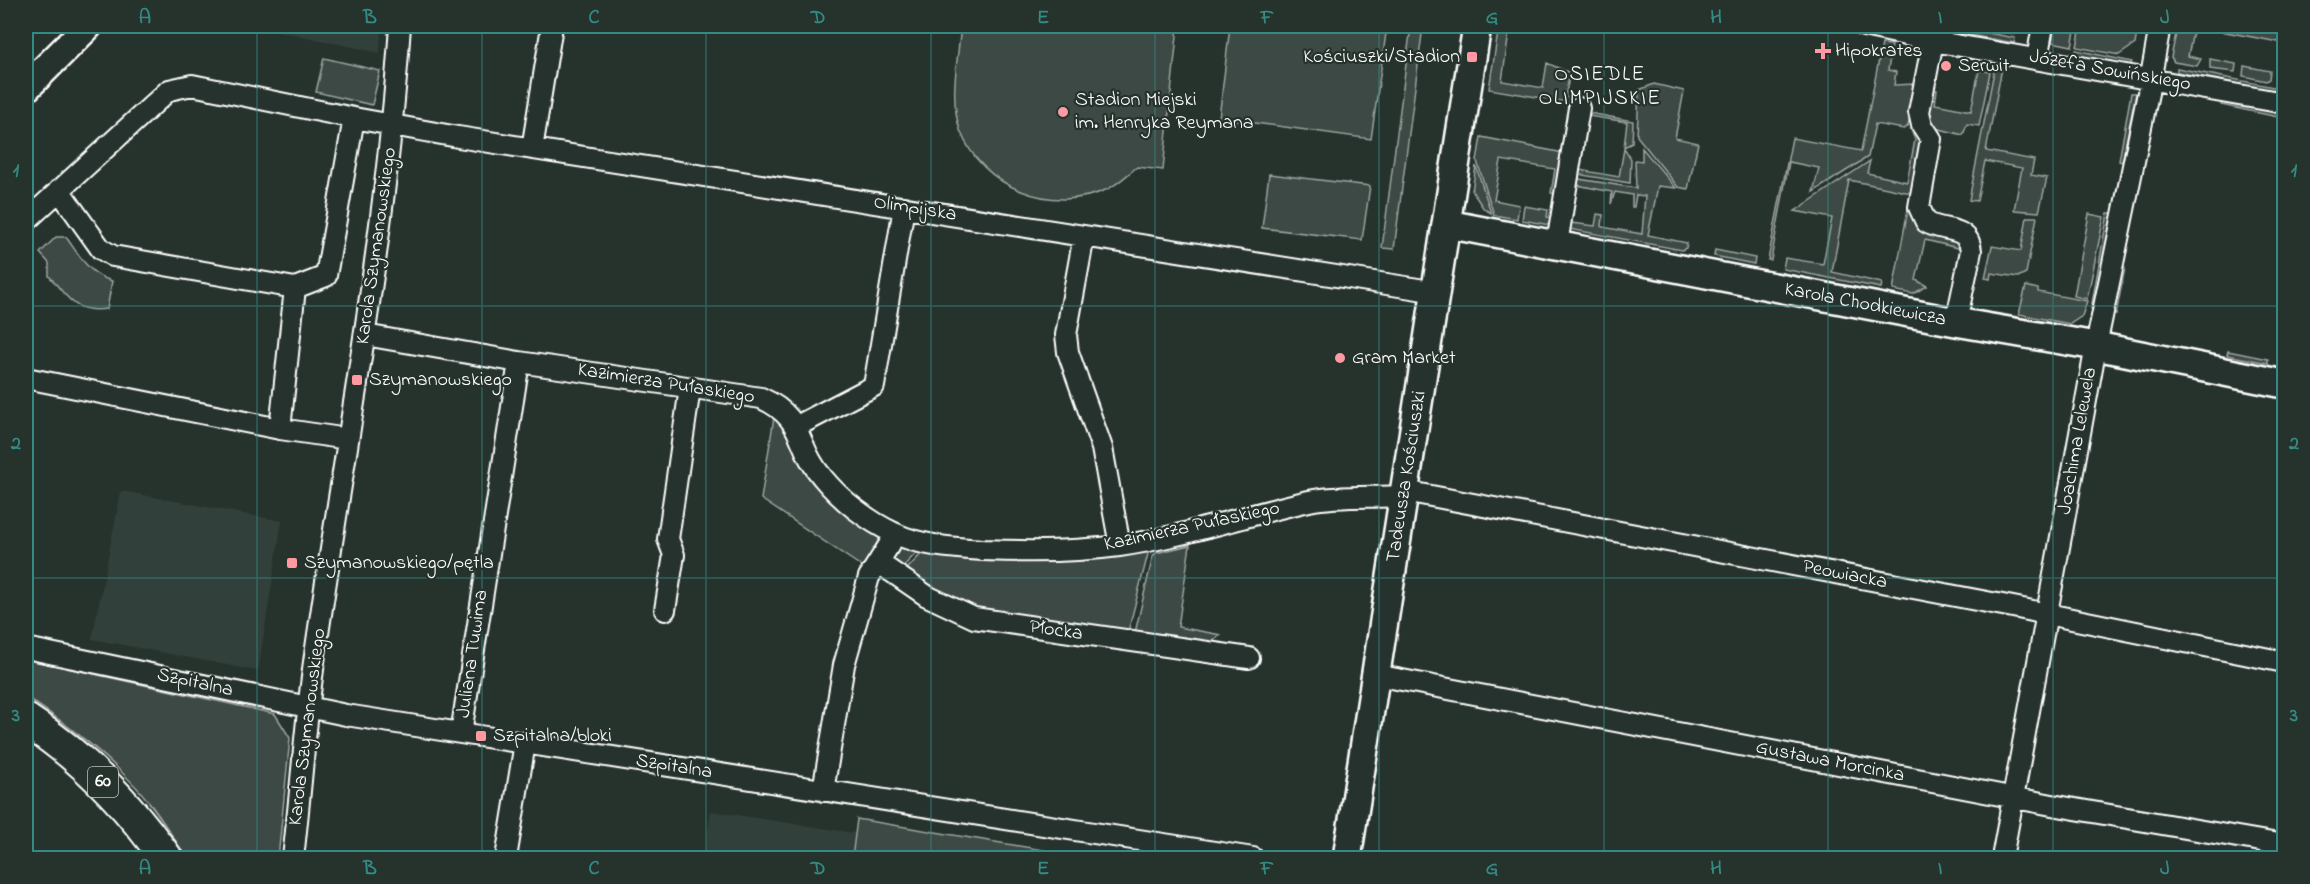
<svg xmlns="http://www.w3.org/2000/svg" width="2310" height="884" viewBox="0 0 2310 884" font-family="'Indie Flower',sans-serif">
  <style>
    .built { fill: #333f3a }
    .green { fill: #3e4944; stroke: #9ea4a2; stroke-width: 1.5 }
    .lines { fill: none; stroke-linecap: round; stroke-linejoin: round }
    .street-casing { stroke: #fff; stroke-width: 24 }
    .secondary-casing { stroke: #fff; stroke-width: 32 }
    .primary-casing { stroke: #fff; stroke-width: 36 }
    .street { stroke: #26332d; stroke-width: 20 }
    .secondary { stroke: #26332d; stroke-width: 27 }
    .primary { stroke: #26332d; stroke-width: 32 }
    .grid { fill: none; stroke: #338b84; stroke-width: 1.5; stroke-opacity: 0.55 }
    .poi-dot { fill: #ff9aa2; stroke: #26332d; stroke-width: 2 }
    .labels { text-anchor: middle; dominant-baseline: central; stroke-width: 4.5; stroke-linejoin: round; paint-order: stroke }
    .shield { fill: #26332d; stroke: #bec2c0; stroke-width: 1.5 }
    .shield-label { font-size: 18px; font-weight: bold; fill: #fff }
    .poi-label { font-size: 20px; fill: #fff; stroke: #26332d; text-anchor: start }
    .street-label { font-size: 20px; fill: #fff; stroke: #26332d }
    .neighbourhood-label { font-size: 21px; letter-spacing: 1.5px; fill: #fff; stroke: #26332d }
    .neatline { fill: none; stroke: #338b84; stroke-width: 2 }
    .grid-label { font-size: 20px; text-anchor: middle; font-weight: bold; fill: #338b84 }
  </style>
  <rect width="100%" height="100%" fill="#26332d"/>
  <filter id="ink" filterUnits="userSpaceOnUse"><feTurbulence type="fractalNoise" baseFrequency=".0167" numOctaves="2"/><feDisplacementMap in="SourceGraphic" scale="12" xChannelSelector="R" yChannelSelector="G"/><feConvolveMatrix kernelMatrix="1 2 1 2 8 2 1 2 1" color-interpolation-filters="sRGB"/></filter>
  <g filter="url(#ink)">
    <path class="built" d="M256 26H381L380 53Z
      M121 491 282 521 258 671 92 639Z
      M711 811 1017 858H703Z"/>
    <path class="green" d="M961 26H1178L1163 170 1137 167C1128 174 1118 184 1108 189 1052 215 982 188 960 130 949 97 958 59 961 26Z
      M1230 26H1387L1371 139 1219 118Z
      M1411 26H1423L1394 249 1382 248Z
      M1499 26H1510L1502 81 1543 88 1547 63 1570 73 1565 97 1575 99 1558 195 1551 193 1555 169 1501 160 1494 200 1519 205 1517 219 1494 215 1477 161 1481 137 1564 153 1573 103 1489 89Z
      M1951 26 2015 38 2014 43 1953 32Z
      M1969 26H2023L2016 34Z
      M2055 26H2076L2072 46 2052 42Z
      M2081 26 2117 31 2118 26H2138L2135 44 2119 55 2077 47Z
      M2194 26H2284V43Z
      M2177 29 2193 32 2188 56 2201 59 2197 66 2174 62 2171 57Z
      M1882 44 1892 45 1888 70 1896 72 1894 85 1915 84 1908 126 1904 129 1875 124 1868 157 1813 192 1819 168 1789 162 1771 260H1768L1792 138 1861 151Z
      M2076 50 2132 62 2129 67 2076 56Z
      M324 58 380 71 372 105 316 92Z
      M2210 59 2236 64 2235 72 2210 69Z
      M1995 66 2002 68 1986 151 2034 160 2031 175 2047 178 2039 212 2014 210 2022 168 1985 161 1977 201 1969 200Z
      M2244 66 2270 71 2269 79 2266 81 2243 76Z
      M2177 68 2284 89V93L2177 72Z
      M1979 70 1990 72 1979 126 1967 124 1963 135 1936 128 1926 115 1928 88 1937 90 1935 104 1971 111Z
      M1654 84 1684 91 1675 138 1698 143 1688 189 1678 187 1637 136 1639 90Z
      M2131 93H2136L2122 162 2119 161Z
      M2222 101 2283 114V118L2221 105Z
      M1589 113 1633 121 1632 143 1624 147 1627 122 1588 116Z
      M1586 120 1579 170 1619 177 1624 149 1631 159 1630 183 1576 174Z
      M1911 130 1922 138 1911 208C1912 232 1936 231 1955 236L1962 249 1925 240 1916 280 1927 286 1913 294 1893 290 1911 193 1849 180 1832 272 1882 283 1881 288 1783 269 1785 258 1823 264 1832 218 1795 211 1870 161 1867 173 1907 182 1915 140Z
      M1642 148 1676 188 1658 186 1648 235 1687 243 1686 248 1682 250 1564 228 1570 211H1573L1571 223 1595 226 1597 214 1603 215 1602 227 1642 234 1645 196 1636 195 1634 207H1632V195L1615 192 1611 204 1612 192 1577 185 1574 197 1572 196V178L1636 188 1635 160 1642 161Z
      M1476 166 1491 213 1484 209 1472 191Z
      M1269 174 1370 186 1362 240 1262 228Z
      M1524 206 1548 210 1547 217 1552 218 1555 226 1522 220Z
      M2108 213H2113L2094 310 2091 309Z
      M2089 214 2104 217 2087 299 2074 296Z
      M2027 217H2037L2026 273 2018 277 1991 273 1990 279 1985 278 1992 246 2021 251Z
      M56 237H66C79 255 89 275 112 281L107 309C73 313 70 299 49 276V263L40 253Z
      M1715 250 1755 258 1754 264 1714 256Z
      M2124 267 2125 268 2116 314 2112 313 2120 270Z
      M2026 286 2038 289V292L2087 301 2082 316 2070 324 2019 314Z
      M2228 351 2268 359V363L2227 355Z
      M775 411 879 531 883 539 867 570 761 499Z
      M1190 545 1178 627 1221 635 1205 647 1134 637 1153 556 1156 553Z
      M899 546 921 548 900 570 891 562 893 552Z
      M926 549 1149 550 1128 632 977 614 906 574 908 568Z
      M26 659 275 714 290 738 278 858H187C172 836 157 810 139 790 106 754 67 724 26 697Z
      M857 819 1049 851 1047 858H852Z"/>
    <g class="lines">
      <g class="street-casing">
        <path id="street" d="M1864 26 1933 41 2284 103
          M1933 41 1919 112 1922 125 1931 139 1919 207 1926 222C1943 233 1969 224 1971 251L1956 322
          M2037 59 2043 26
          M354 118 458 137 1437 292
          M532 149 552 26
          M59 190 101 249 113 256 295 288
          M26 221 169 90 192 85 354 118 326 276 295 288 280 429
          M1084 236 1066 335 1068 352 1102 448 1120 546
          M1557 244 1579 108
          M365 335 519 362 761 398C806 418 795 446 823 478 841 500 868 521 894 533 920 546 955 548 983 550 1028 552 1074 552 1119 546 1183 537 1246 515 1309 501 1339 495 1374 498 1404 496
          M26 378 280 429 348 439
          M797 426 874 386 904 207
          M1405 491 2013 607 2284 662
          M879 563 927 596 974 618 1249 658
          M665 610 674 555 668 539 690 388
          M26 648 346 715 1253 858
          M1376 675 2052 805 2284 845
          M461 733 519 362
          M823 791 844 665 869 577 896 534
          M293 858C301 791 305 723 315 655 345 446 386 237 400 26
          M506 858 525 743
          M2002 858 2096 346 2148 93 2160 26"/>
      </g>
      <g class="secondary-casing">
        <g id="secondary">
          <path d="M26 88 88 26"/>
          <path id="s1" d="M1447 224 1956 322 2096 346 2284 384"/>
          <path id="s2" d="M1347 858 1477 26"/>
        </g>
      </g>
      <g class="primary-casing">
        <path id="primary" d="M26 720C82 756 128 804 166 858"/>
      </g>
      <use href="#street" class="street"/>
      <use href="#secondary" class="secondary"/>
      <use href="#primary" class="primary"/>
    </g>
  </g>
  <path class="grid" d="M257 26V858M482 26V858M706 26V858M931 26V858M1155 26V858M1379 26V858M1604 26V858M1828 26V858M2053 26V858M26 306H2284M26 578H2284"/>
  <g class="poi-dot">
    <path d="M1820 42h6v6h6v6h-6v6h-6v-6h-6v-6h6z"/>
    <rect x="1466" y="51" width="12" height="12" rx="3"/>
    <circle cx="1946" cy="66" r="6"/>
    <circle cx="1063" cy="112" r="6"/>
    <circle cx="1340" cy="358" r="6"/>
    <rect x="351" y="374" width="12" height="12" rx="3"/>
    <rect x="286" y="557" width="12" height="12" rx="3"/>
    <rect x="475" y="730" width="12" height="12" rx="3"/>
  </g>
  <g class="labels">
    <rect class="shield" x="88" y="767" width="30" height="30" rx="4.5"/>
    <g class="shield-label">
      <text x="103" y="782">60</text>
    </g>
    <g class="poi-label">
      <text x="1835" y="51">Hipokrates</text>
      <text x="1460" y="57" text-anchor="end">Kościuszki/Stadion</text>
      <text x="1958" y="66">Serwit</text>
      <text x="1075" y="100">Stadion Miejski<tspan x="1075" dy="23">im. Henryka Reymana</tspan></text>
      <text x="1352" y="358">Gram Market</text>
      <text x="369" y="380">Szymanowskiego</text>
      <text x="304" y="563">Szymanowskiego/pętla</text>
      <text x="493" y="736">Szpitalna/bloki</text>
    </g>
    <g class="street-label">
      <text transform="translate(2110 71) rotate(10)">Józefa Sowińskiego</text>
      <text transform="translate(915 209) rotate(9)">Olimpijska</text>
      <text transform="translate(377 246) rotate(-82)">Karola Szymanowskiego</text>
      <text stroke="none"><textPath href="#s1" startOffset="426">Karola Chodkiewicza</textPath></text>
      <text transform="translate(666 384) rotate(9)">Kazimierza Pułaskiego</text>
      <text transform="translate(2078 441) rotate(-80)">Joachima Lelewela</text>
      <text stroke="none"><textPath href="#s2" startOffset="386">Tadeusza Kościuszki</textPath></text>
      <text transform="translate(1192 527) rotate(-12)">Kazimierza Pułaskiego</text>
      <text transform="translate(1845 575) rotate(11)">Peowiacka</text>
      <text transform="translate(1056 631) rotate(8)">Płocka</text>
      <text transform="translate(473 654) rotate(-82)">Juliana Tuwima</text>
      <text transform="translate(195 683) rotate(12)">Szpitalna</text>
      <text transform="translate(308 727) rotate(-83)">Karola Szymanowskiego</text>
      <text transform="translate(1830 762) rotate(11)">Gustawa Morcinka</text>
      <text transform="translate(674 767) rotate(9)">Szpitalna</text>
    </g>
    <g class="neighbourhood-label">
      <text x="1600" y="75">OSIEDLE<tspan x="1600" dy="24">OLIMPIJSKIE</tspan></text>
    </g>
  </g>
  <rect width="2310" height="884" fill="none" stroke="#26332d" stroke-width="66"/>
  <rect x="33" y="33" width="2244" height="818" class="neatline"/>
  <g class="grid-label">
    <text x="145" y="23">A</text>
    <text x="370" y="23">B</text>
    <text x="594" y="23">C</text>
    <text x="818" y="23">D</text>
    <text x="1043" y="23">E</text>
    <text x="1267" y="23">F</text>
    <text x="1492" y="23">G</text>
    <text x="1716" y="23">H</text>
    <text x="1940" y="23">I</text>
    <text x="2165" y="23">J</text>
    <text x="16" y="176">1</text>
    <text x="2294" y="176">1</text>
    <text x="16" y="449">2</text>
    <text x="2294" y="449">2</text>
    <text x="16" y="721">3</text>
    <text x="2294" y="721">3</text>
    <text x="145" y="874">A</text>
    <text x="370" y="874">B</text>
    <text x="594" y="874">C</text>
    <text x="818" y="874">D</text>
    <text x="1043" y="874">E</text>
    <text x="1267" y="874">F</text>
    <text x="1492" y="874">G</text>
    <text x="1716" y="874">H</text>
    <text x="1940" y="874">I</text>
    <text x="2165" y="874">J</text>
  </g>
</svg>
